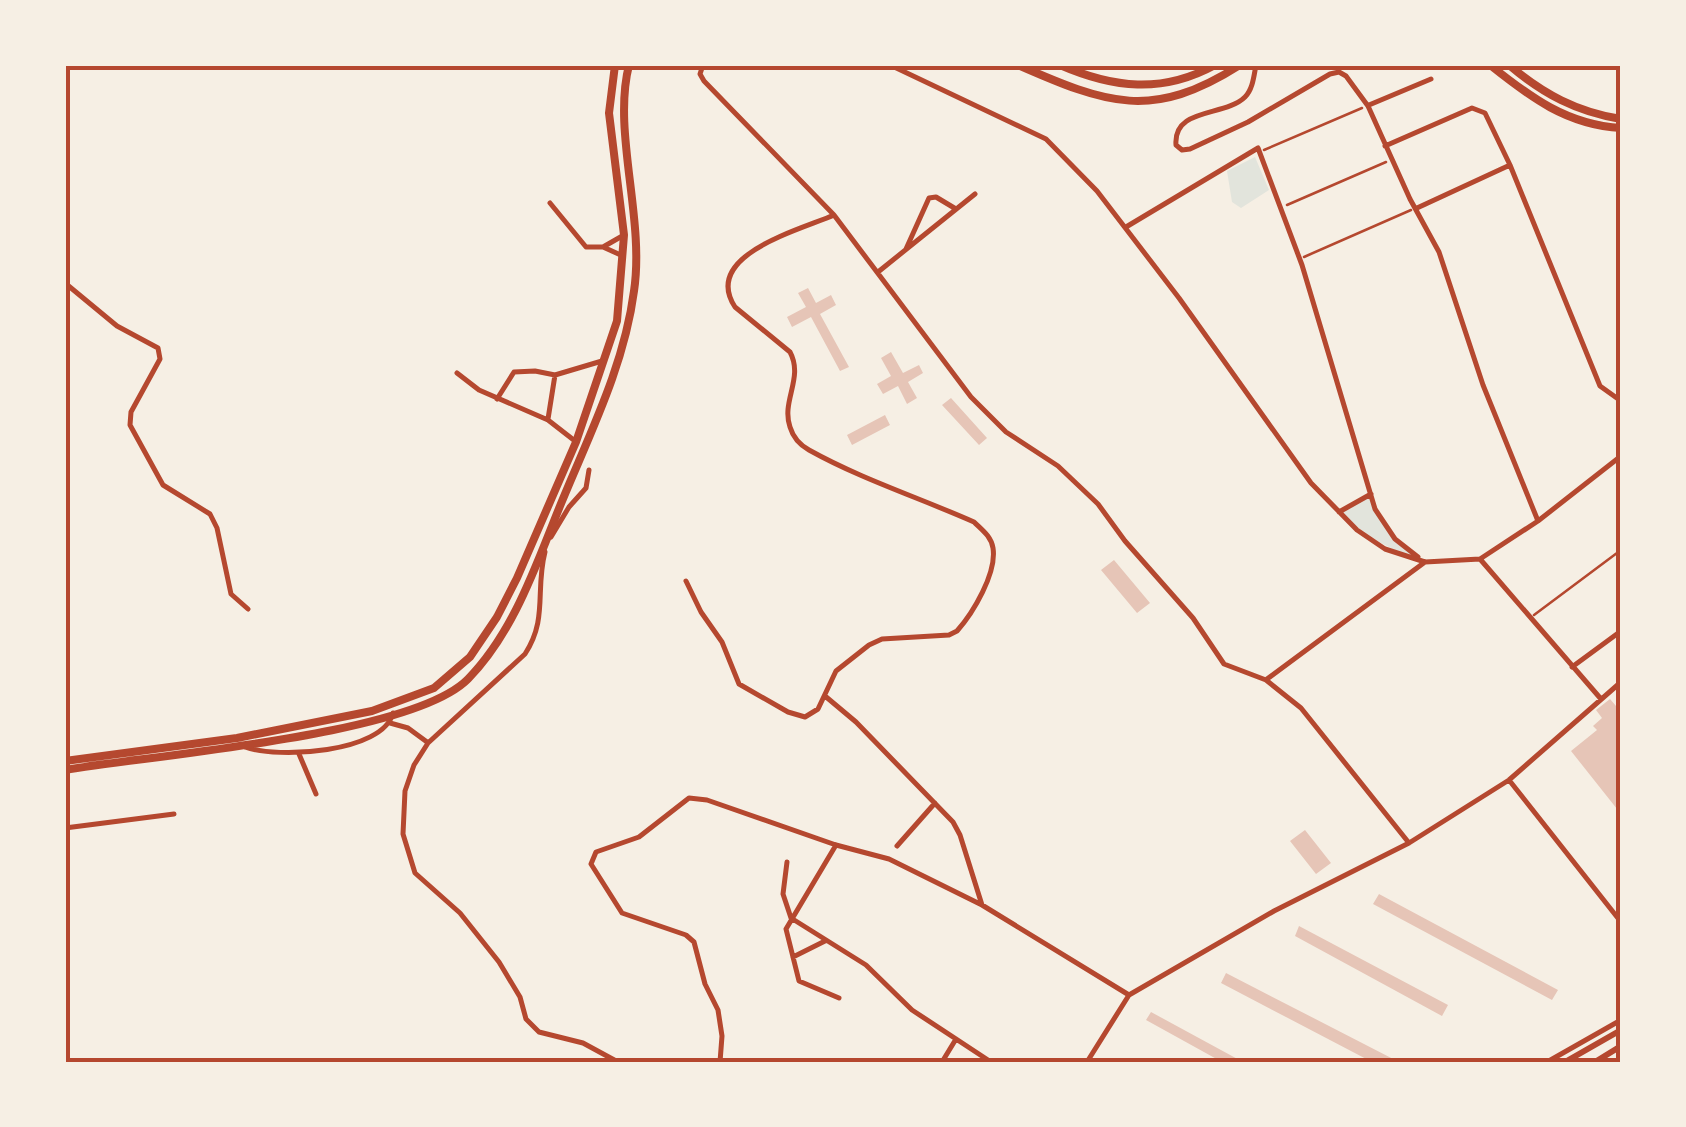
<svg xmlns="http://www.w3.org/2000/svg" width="1686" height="1127" viewBox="0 0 1686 1127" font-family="'Libre Baskerville',serif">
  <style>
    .green { fill: #e2e4dc }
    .building { fill: #e6c5b7 }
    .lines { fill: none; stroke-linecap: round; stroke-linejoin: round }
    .path { stroke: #b5482f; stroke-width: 2.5 }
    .minor { stroke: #b5482f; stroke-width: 5 }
    .secondary { stroke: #b5482f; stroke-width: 6 }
    .primary { stroke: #b5482f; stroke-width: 8 }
    .neatline { fill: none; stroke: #b5482f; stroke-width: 4 }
  </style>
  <rect width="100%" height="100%" fill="#f6efe4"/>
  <path class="green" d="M1255 157 1269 190 1241 208 1232 202 1227 171Z
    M1370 496 1394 540 1421 560C1389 549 1365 537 1342 512Z"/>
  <path class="building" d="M808 288 816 303 831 295 836 305 820 314 849 367 840 371 811 317 792 327 787 317 806 307 798 293Z
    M891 352 903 373 919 365 923 373 908 382 917 398 907 404 898 386 883 394 877 384 891 376 881 358Z
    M951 398 987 438 979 445 942 405Z
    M885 415 890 425 852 445 847 435Z
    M1114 560 1150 603 1137 613 1101 570Z
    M1610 699 1616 706 1621 703V814L1571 751 1597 730 1593 726 1602 718 1596 710Z
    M1305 830 1331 863 1316 874 1290 841Z
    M1379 894 1558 990 1552 1000 1373 904Z
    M1299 926 1448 1005 1442 1016 1295 936Z
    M1226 973 1399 1062H1372L1221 983Z
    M1151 1012 1243 1062H1222L1146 1020Z"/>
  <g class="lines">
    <path class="path" d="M1264 150 1362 108
      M1287 205 1386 162
      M1304 257 1411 210
      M1534 615 1621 550"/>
    <path class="minor" d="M703 65 700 74 704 81 834 215 971 397 1006 432 1058 466 1098 504 1125 541 1193 618 1224 664 1266 680 1301 708 1409 843
      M890 65 1046 139 1097 191 1179 298 1311 483 1357 530 1385 549 1425 562 1480 559 1538 521 1621 456
      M1256 65C1254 75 1253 89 1245 97 1225 117 1173 107 1176 145L1182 150 1190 149 1248 122 1330 74 1339 72 1346 76 1368 106 1410 199 1439 252 1483 385 1538 521
      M1369 105 1431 79
      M1385 146 1472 108 1485 113 1510 165 1600 386 1621 401
      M550 203 586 247H603L623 256
      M1417 208 1510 165
      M1126 227 1258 148 1302 265 1375 509 1395 539 1418 557
      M603 247 624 235
      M906 249 929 198 936 197 956 209
      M878 272 975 194
      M65 283 117 326 158 348 160 359 131 412 130 425 163 485 210 514 217 528 231 594 248 609
      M457 373 479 390 548 420 575 441
      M497 399 514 372 535 371 555 375
      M548 419 555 375 602 361
      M1339 512 1371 494
      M551 537 569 507 586 488 589 470
      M545 552C535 591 548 619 525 654L428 743 414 765 405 791 403 834 415 873 460 913 499 962 520 997 526 1019 539 1032 583 1043 618 1062
      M1480 559 1601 699
      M686 581 701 612 722 642 739 684 788 712 805 717 818 709 836 671 869 645 882 639 949 635 957 631C973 613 997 573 993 548 991 536 982 530 974 522 920 498 861 479 809 450 800 445 793 437 790 427 781 401 804 378 790 352L735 307C701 255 800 230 834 215
      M1572 667 1621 631
      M1267 679 1425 562
      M825 696 856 722 953 822 960 835 982 905
      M390 723 408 728 427 742
      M245 747C277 759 383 753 393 713
      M299 754 316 794
      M1509 780 1621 922
      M65 828 174 814
      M836 845 786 929 799 981 839 998
      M897 846 935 803
      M787 862 783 894 791 918 866 965 912 1010 991 1062
      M793 957 825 941
      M720 1062 722 1036 718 1010 705 984 694 942 686 935 622 913 591 864 596 852 639 837 689 798 707 800 836 845 889 859 982 905 1129 995
      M942 1062 956 1039
      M1087 1062 1129 995 1274 911 1409 843 1509 780 1621 682
      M1547 1062 1621 1020"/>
    <path class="secondary" d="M1565 1062 1621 1030
      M1595 1062 1621 1046"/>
    <path class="primary" d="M1018 65C1107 104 1152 121 1240 65
      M1060 65C1113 88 1162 94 1215 65
      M1490 65C1530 97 1567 125 1621 128
      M1509 65C1543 94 1577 112 1621 119
      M65 761 237 738 372 711 434 688 470 657 497 617 517 578 576 442 617 321 624 235 609 113 615 65
      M65 770C151 755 412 736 468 679 514 632 536 565 560 506 589 435 624 367 634 291 645 218 612 132 629 65"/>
  </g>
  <rect width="1686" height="1127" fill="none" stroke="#f6efe4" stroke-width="135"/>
  <rect x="68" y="68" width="1550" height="992" class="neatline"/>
</svg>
